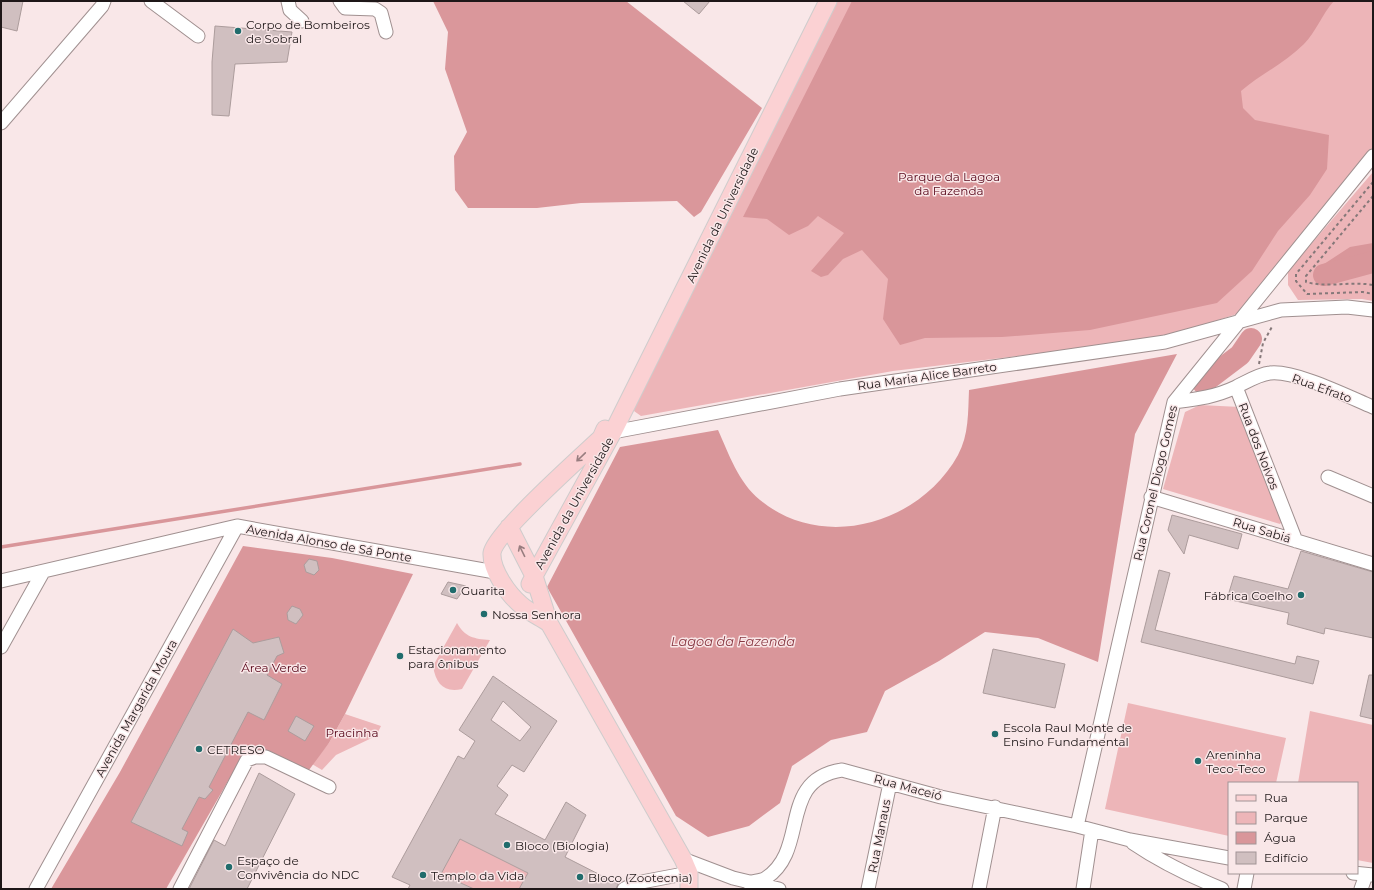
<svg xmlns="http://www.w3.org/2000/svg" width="1374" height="890" viewBox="0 0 1374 890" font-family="Montserrat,sans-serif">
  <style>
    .green { fill: #edb5b8 }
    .forest { fill: #da979b }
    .water { fill: #d9969a }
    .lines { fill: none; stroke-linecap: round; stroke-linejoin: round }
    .stream { stroke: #d9969a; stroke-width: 3.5 }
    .river { stroke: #d9969a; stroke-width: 22 }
    .building { fill: #d0bfc0; stroke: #ac9c9c; fill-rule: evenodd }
    .minor-casing { stroke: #a09090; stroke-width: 15 }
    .major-casing { stroke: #cecccc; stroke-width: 19 }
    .path { stroke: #857879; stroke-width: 2; stroke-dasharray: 3 3; stroke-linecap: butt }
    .minor { stroke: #fff; stroke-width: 13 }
    .major { stroke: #fbd1d3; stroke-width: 17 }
    .oneway { stroke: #987d7f }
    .poi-dot { fill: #206c6c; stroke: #f9e7e8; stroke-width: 1.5 }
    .labels { text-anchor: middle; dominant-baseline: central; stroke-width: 3; stroke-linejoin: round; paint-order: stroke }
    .poi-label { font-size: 12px; fill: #1e1718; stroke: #f9e7e8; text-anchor: start }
    .park-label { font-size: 12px; fill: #58071a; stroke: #f9e7e8 }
    .street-label { font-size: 12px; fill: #1e1718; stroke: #f9e7e8 }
    .water-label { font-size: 13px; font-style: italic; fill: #893842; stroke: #f9e7e8 }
  </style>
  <rect width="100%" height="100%" fill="#f9e7e8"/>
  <path class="green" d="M833 1H1373V148L1240 313 1159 339 893 371 641 416 634 411 636 401Z
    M1373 172V301L1362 299 1298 300 1288 285V271Z
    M1200 405 1240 407 1284 519 1280 524 1163 489 1185 412Z
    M457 623C465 637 474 639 490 640L462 689C444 693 436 684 433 666Z
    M1128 703 1286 738 1276 783H1229V836L1105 809Z
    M1310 711 1373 725V863L1357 860V783H1298Z
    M345 714 381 726 376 736 336 755 322 770 312 764 329 743Z
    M460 839 528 873 519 889H474L441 874Z"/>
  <path class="forest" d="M433 1H626L762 108 701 212 694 217 677 201 581 203 537 208H468L455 190 454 156 467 132 445 69 448 32Z
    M243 546 332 558 413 574 345 714 329 743 306 774 247 748 166 889H51L120 772Z"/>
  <path class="water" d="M852 1H1334C1322 14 1316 32 1304 44 1285 63 1261 74 1241 91L1243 108 1255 120 1329 135 1327 169 1310 195 1278 231 1252 271 1217 303 1090 330 1002 337 925 338 900 345 883 319 888 279 862 250 843 259 828 275 821 277 811 271 844 233 818 216 808 226 789 235 767 219 743 217Z
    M1373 243V273H1332L1324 264 1350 247Z
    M1177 354 1135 434 1098 662 1038 638 985 632 939 661 885 691 867 732 831 740 792 766 780 803 749 826 708 837 676 816 547 587 620 447 718 430C729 454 738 482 760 500 823 552 920 524 958 455 969 435 968 412 969 390Z"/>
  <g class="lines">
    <path class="stream" d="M1 547 520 464"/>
    <path class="river" d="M1324 275 1373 262
      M1203 383 1240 355 1251 339"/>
  </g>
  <path class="building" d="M1 1H23L17 31 1 27Z
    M683 1H710L699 14Z
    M215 26 292 32 287 62 235 64 229 116 212 115V62Z
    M1172 515 1242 534 1238 549 1189 535 1184 554 1168 530Z
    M1301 551 1373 572V638L1325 628 1324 634 1287 624 1289 613 1227 599 1234 576 1288 589Z
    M309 559 317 561 319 570 314 575 306 572 304 565Z
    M1159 570 1170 573 1155 630 1295 664 1297 656 1319 661 1313 684 1141 642Z
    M448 582 466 586 457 599 441 594Z
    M292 606 300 609 303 615 296 624 288 620 287 613Z
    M233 629 253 643 279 637 284 653 277 656 267 675 282 684 264 720 248 712 209 787 213 790 205 799 199 797 182 829 188 832 182 846 131 822Z
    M993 649 1065 664 1055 708 983 693Z
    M1369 675H1373V719L1360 716Z
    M493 676 557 721 524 772 512 765 497 786 508 795 495 814 545 840 566 802 586 815 565 857 618 884 616 889H519L528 873 460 839 441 874 474 889H408L410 885 392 877 458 756 464 759 475 741 459 730ZM503 701 531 727 520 741 491 720Z
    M296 716 314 726 305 741 288 731Z
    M259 773 295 794 247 889H189L214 840 225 846Z"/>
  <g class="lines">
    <g class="minor-casing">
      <path id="minor" d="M151 1 198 36
        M288 1 290 10 302 21
        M340 1 345 8 375 9 381 13 386 32
        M1 123 102 6 104 1
        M1174 402C1197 399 1215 397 1236 387
        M613 432 840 389 1165 342 1281 310 1347 307 1373 310
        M1328 477 1373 496
        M1151 497 1373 564
        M1296 541 1236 387C1246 382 1259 374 1270 373 1295 370 1349 397 1373 407
        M1 581 237 526 495 572
        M1 647 43 572
        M1077 826 1174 402 1373 156
        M1133 843C1161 862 1190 876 1222 889
        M683 859 733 878 779 889
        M1353 873 1373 875
        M749 883C754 881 762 881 766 878 810 849 777 780 842 770L941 797 1077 826 1130 840 1229 858
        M36 889 237 526
        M180 889 247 760 255 757H266L329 787
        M624 889 636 883 689 873
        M868 889 890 783
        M979 889 995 807
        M1083 889 1092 830
        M1244 889 1247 873
        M1361 889 1366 875"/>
    </g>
    <g class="major-casing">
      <path id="major" d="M509 527 534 576 530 584
        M549 623C540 617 529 612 521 605 508 594 491 570 492 553 494 534 582 456 601 438L605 429
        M689 889V873L683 859 549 623 534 576 613 432 828 1"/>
    </g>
    <path class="path" d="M1373 182 1296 274V281L1307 294 1363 292 1373 294
      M1373 196 1306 276V282C1328 288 1351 281 1373 285
      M1259 364 1263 343 1273 325"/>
    <use href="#minor" class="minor"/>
    <use href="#major" class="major"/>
  </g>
  <defs><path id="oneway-shaft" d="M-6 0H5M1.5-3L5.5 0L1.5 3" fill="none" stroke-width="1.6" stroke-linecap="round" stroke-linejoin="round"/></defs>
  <g class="oneway">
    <use href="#oneway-shaft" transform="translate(581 457) rotate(136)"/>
    <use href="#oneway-shaft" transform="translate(522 551) rotate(-116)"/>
  </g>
  <g class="poi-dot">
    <circle cx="238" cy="31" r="4"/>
    <circle cx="453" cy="590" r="4"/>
    <circle cx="1301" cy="595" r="4"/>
    <circle cx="484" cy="614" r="4"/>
    <circle cx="400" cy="656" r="4"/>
    <circle cx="995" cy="734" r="4"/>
    <circle cx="199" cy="749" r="4"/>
    <circle cx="1198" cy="761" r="4"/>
    <circle cx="507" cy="845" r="4"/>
    <circle cx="229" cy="867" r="4"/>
    <circle cx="423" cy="875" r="4"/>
    <circle cx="580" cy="877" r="4"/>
  </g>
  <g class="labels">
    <g class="poi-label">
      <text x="246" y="24">Corpo de Bombeiros<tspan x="246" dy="14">de Sobral</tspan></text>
      <text x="461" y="590">Guarita</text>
      <text x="1293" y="595" text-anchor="end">Fábrica Coelho</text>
      <text x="492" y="614">Nossa Senhora</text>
      <text x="408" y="649">Estacionamento<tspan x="408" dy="14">para ônibus</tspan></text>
      <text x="1003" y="727">Escola Raul Monte de<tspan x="1003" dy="14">Ensino Fundamental</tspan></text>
      <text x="207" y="749">CETRESO</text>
      <text x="1206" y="754">Areninha<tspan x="1206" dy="14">Teco-Teco</tspan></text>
      <text x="515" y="845">Bloco (Biologia)</text>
      <text x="237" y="860">Espaço de<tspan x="237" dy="14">Convivência do NDC</tspan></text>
      <text x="431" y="875">Templo da Vida</text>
      <text x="588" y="877">Bloco (Zootecnia)</text>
    </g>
    <g class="park-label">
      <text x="949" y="176">Parque da Lagoa<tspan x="949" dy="14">da Fazenda</tspan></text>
      <text x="274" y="667">Área Verde</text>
      <text x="352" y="732">Pracinha</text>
    </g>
    <g class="street-label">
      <text transform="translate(722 215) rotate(-64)">Avenida da Universidade</text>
      <text transform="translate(927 376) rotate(-8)">Rua Maria Alice Barreto</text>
      <text transform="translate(1322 388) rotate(20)">Rua Efrato</text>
      <text transform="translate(1259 446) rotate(69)">Rua dos Noivos</text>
      <text transform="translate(1155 483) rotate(-77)">Rua Coronel Diogo Gomes</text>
      <text transform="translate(574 503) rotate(-61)">Avenida da Universidade</text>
      <text transform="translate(1262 530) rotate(17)">Rua Sabiá</text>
      <text transform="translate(329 543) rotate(10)">Avenida Alonso de Sá Ponte</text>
      <text transform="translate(136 708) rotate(-61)">Avenida Margarida Moura</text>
      <text transform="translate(908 787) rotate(15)">Rua Maceió</text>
      <text transform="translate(879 836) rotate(-79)">Rua Manaus</text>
    </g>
    <g class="water-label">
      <text x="733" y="641">Lagoa da Fazenda</text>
    </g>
  </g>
  <rect width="1374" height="890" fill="none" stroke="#1e1718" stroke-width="4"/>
  <rect x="1228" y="782" width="130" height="92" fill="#f9e7e8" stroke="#a19495"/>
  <rect x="1236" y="795" width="20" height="6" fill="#fbd1d3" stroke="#a19495"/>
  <text x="1264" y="802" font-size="12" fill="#1e1718">Rua</text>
  <rect x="1236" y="812" width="20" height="12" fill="#edb5b8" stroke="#a19495"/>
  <text x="1264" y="822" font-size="12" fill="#1e1718">Parque</text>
  <rect x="1236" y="832" width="20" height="12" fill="#d9969a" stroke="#a19495"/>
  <text x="1264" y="842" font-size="12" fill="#1e1718">Água</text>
  <rect x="1236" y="852" width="20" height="12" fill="#d0bfc0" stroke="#a19495"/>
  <text x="1264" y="862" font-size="12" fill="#1e1718">Edifício</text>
</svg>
